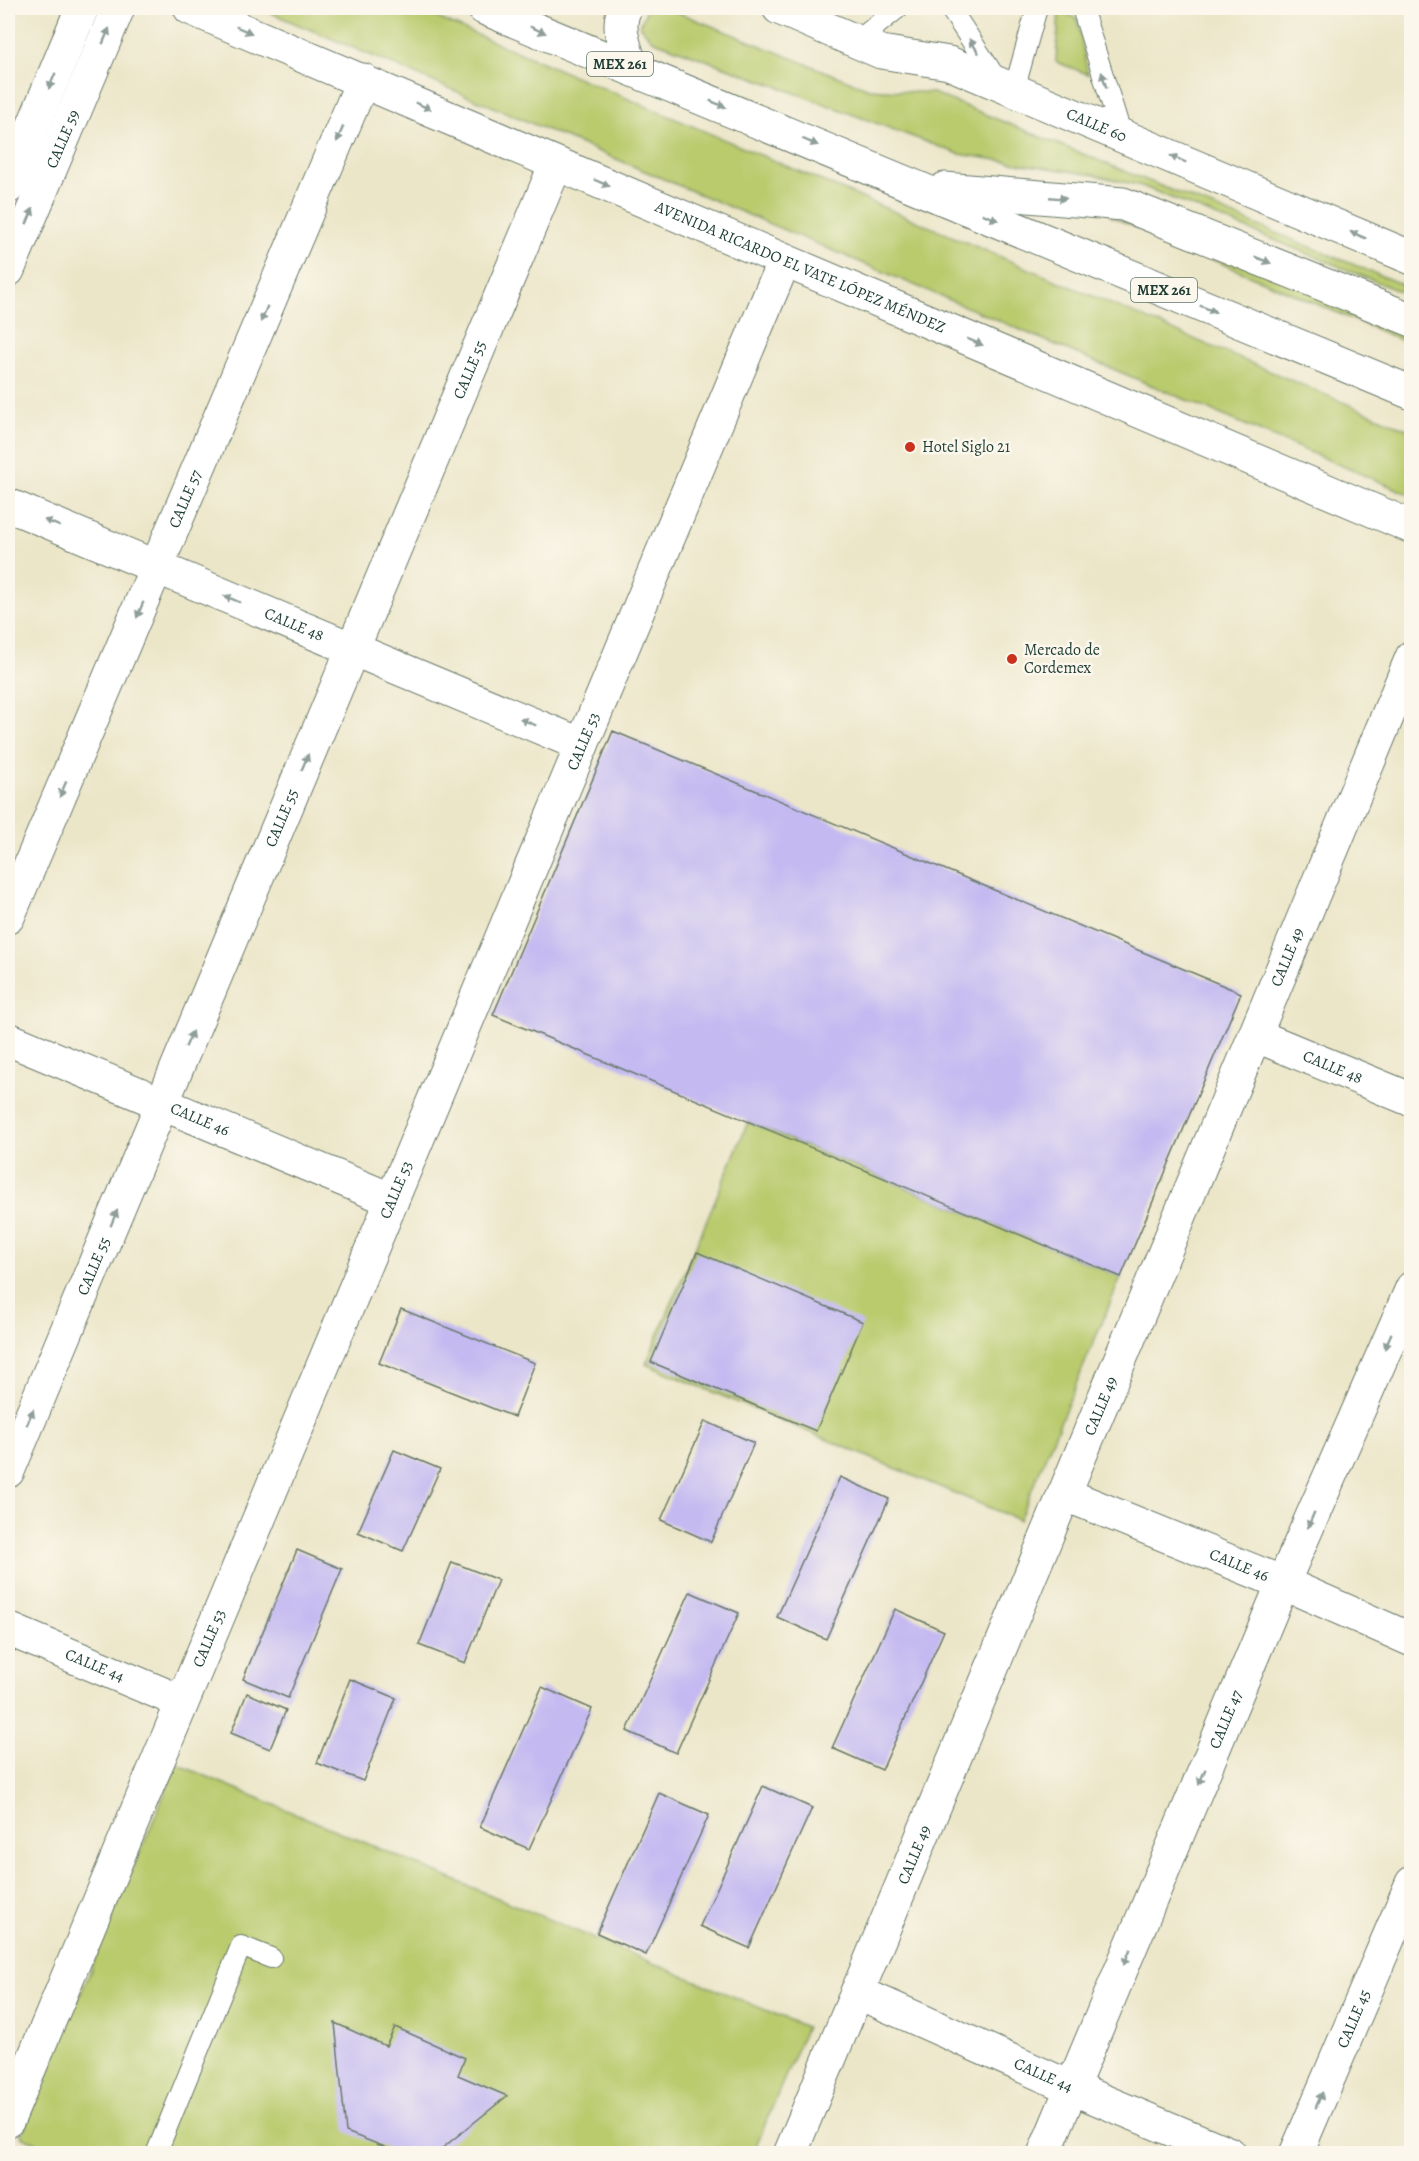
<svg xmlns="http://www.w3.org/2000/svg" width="1419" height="2161" viewBox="0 0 1419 2161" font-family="Alegreya,serif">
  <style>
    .green { fill: #bacb6e; stroke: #6c8451; stroke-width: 1.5 }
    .building { fill: #c4baf1 }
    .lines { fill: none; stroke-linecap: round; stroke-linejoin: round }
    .lane-casing { stroke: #677868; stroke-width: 22 }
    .street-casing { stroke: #677868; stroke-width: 35 }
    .secondary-casing { stroke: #677868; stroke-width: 35 }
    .primary-casing { stroke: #677868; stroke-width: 35 }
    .lane { stroke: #fff; stroke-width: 20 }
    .street { stroke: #fff; stroke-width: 33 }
    .secondary { stroke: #fff; stroke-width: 33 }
    .primary { stroke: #fff; stroke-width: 33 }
    .oneway { fill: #8f9e9a }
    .poi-dot { fill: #c8321e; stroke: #fbf7ec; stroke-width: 2 }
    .labels { text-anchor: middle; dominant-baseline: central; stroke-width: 5; stroke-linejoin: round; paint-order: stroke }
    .shield { fill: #fbf7ec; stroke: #61756b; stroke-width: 1.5 }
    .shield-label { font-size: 15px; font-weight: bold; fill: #1f3d34 }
    .street-label { font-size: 16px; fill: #1f3d34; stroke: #fbf7ec }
    .poi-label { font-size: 16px; fill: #1f3d34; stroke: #fbf7ec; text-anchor: start }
  </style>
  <rect width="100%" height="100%" fill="#fbf7ec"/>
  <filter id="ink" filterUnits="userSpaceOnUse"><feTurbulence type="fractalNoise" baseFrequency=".0167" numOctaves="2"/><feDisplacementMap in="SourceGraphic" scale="12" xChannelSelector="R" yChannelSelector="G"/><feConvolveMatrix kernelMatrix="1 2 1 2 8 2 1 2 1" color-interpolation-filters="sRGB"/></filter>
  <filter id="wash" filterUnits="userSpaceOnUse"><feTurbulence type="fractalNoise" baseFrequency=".008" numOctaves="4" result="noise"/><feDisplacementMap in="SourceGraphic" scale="24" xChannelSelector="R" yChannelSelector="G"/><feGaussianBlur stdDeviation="1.35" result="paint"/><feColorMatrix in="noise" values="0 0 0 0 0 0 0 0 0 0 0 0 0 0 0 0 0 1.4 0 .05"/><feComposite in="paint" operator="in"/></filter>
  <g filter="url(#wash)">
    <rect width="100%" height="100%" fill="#ece6c9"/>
    <path class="green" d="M259 8H414L1411 431V495Z
      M651 8H667L869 89 933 93 1411 288V296L1142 186 1094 175 959 154 652 40 640 26 646 11Z
      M1059 10 1077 19 1088 74 1056 62Z
      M1110 216 1411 328V344Z
      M748 1122 1121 1277 1019 1520 646 1364Z
      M177 1764 806 2027 753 2153 62 2154 21 2136Z"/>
    <g id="blocks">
      <path class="building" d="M613 731 1241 993 1121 1277 493 1015Z
        M697 1252 863 1322 816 1431 651 1362Z
        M401 1309 535 1363 514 1417 379 1363Z
        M705 1421 754 1443 711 1542 661 1520Z
        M394 1450 440 1469 403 1551 358 1532Z
        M840 1477 889 1499 826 1639 777 1617Z
        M297 1550 342 1569 288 1698 243 1679Z
        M452 1562 498 1580 465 1663 419 1645Z
        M690 1592 739 1613 676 1753 627 1731Z
        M895 1609 944 1631 882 1770 832 1748Z
        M350 1679 396 1698 363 1781 317 1763Z
        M542 1687 592 1709 529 1849 480 1827Z
        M247 1693 286 1710 270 1749 231 1733Z
        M763 1786 812 1808 749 1948 700 1926Z
        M659 1793 709 1815 646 1955 597 1933Z
        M335 2023 386 2046 395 2027 465 2058 458 2075 507 2096 435 2154H403L346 2132Z"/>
    </g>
  </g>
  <g filter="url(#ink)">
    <use href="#blocks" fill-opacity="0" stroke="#677868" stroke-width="1.5"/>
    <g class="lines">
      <g class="lane-casing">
        <path id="lane" d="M950 8 997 80
          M1082 8 1122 136
          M856 42 898 8
          M1014 90 1037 8
          M156 2154 241 1946 271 1958"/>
      </g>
      <g class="street-casing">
        <g id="street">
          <path id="s1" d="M190 8 1412 527"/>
          <path id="s2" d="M8 505 582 745"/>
          <path id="s3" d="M8 917 363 80"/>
          <path id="s4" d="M1255 1035 1412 1100"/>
          <path id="s5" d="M8 1039 392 1200"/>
          <path id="s6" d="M8 1471 556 164"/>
          <path id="s7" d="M1064 1494 1283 1583 1412 1640"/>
          <path id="s8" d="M8 1629 182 1702"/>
          <path id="s9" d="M857 1992 1072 2088 1230 2154"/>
          <path id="s10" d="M8 2120 784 261"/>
          <path id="s11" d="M790 2154 1412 657"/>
          <path id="s12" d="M1044 2154 1283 1583 1412 1288"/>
          <path id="s13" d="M1296 2154 1412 1883"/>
        </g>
      </g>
      <g class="secondary-casing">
        <g id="secondary">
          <path d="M8 187 82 8"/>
          <path id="s14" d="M8 270 118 8"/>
        </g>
      </g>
      <g class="primary-casing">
        <g id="primary">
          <path d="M484 8 1412 393"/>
          <path d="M625 8C615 27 626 49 632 69"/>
          <path id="s15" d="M779 8 881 52 949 63 1412 258"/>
          <path d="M945 189 1123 204 1412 320"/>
        </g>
      </g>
      <use href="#lane" class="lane"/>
      <use href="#street" class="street"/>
      <use href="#secondary" class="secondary"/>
      <use href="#primary" class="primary"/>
    </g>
    <defs><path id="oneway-solid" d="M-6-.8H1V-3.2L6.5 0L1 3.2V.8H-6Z" transform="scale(1.5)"/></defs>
    <g class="oneway">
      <use href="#oneway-solid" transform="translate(244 30) rotate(23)"/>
      <use href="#oneway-solid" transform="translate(538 30) rotate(23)"/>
      <use href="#oneway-solid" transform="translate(106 36) rotate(-67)"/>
      <use href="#oneway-solid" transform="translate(974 46) rotate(-124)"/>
      <use href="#oneway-solid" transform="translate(1104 80) rotate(-107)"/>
      <use href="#oneway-solid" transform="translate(52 81) rotate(113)"/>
      <use href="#oneway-solid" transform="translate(718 104) rotate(22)"/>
      <use href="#oneway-solid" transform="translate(423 106) rotate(23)"/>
      <use href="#oneway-solid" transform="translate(340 134) rotate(113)"/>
      <use href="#oneway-solid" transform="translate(810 142) rotate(23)"/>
      <use href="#oneway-solid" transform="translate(1178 159) rotate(-157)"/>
      <use href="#oneway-solid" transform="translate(602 183) rotate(23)"/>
      <use href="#oneway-solid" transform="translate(1058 198) rotate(5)"/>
      <use href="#oneway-solid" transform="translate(30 216) rotate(-67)"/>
      <use href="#oneway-solid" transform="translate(990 217) rotate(23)"/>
      <use href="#oneway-solid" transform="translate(1358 235) rotate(-157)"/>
      <use href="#oneway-solid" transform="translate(1263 260) rotate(22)"/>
      <use href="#oneway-solid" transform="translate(1208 309) rotate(23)"/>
      <use href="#oneway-solid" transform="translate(264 314) rotate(113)"/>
      <use href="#oneway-solid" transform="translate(975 342) rotate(23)"/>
      <use href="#oneway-solid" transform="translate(52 523) rotate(-157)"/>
      <use href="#oneway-solid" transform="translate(232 599) rotate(-157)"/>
      <use href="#oneway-solid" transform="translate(140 610) rotate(113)"/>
      <use href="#oneway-solid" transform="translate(528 722) rotate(-157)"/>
      <use href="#oneway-solid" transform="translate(305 762) rotate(-67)"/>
      <use href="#oneway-solid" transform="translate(63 789) rotate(113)"/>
      <use href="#oneway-solid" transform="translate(189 1039) rotate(-67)"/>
      <use href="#oneway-solid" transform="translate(114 1218) rotate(-67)"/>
      <use href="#oneway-solid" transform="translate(1388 1341) rotate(113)"/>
      <use href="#oneway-solid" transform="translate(30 1417) rotate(-67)"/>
      <use href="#oneway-solid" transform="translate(1311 1520) rotate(113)"/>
      <use href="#oneway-solid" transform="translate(1202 1777) rotate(113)"/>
      <use href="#oneway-solid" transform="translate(1127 1957) rotate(113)"/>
      <use href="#oneway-solid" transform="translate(1319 2100) rotate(-67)"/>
    </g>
  </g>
  <g class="poi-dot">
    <circle cx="910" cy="447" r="6"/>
    <circle cx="1012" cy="659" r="6"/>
  </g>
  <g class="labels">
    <g class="shield">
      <rect x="587" y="52" width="66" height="24" rx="4.5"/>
      <rect x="1131" y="278" width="66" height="24" rx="4.5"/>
    </g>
    <g class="shield-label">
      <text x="620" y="64">MEX 261</text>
      <text x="1164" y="290">MEX 261</text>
    </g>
    <g class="street-label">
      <text stroke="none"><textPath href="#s15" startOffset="340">CALLE 60</textPath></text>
      <text stroke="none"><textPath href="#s14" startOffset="142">CALLE 59</textPath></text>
      <text stroke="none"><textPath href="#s1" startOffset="663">AVENIDA RICARDO EL VATE LÓPEZ MÉNDEZ</textPath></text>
      <text stroke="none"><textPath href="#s6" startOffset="1194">CALLE 55</textPath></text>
      <text stroke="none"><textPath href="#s3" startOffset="454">CALLE 57</textPath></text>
      <text stroke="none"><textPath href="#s2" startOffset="310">CALLE 48</textPath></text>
      <text stroke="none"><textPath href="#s10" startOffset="1494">CALLE 53</textPath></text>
      <text stroke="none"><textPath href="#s6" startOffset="708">CALLE 55</textPath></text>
      <text stroke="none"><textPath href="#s11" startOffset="1296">CALLE 49</textPath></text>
      <text stroke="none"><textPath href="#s4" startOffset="84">CALLE 48</textPath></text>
      <text stroke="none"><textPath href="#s5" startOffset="208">CALLE 46</textPath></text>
      <text stroke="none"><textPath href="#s10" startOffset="1008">CALLE 53</textPath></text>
      <text stroke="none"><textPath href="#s6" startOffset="222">CALLE 55</textPath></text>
      <text stroke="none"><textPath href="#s11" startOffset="810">CALLE 49</textPath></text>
      <text stroke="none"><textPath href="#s7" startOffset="189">CALLE 46</textPath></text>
      <text stroke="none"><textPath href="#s10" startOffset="522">CALLE 53</textPath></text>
      <text stroke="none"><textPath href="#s8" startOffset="94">CALLE 44</textPath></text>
      <text stroke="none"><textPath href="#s12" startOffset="471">CALLE 47</textPath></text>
      <text stroke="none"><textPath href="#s11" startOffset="324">CALLE 49</textPath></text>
      <text stroke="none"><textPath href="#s13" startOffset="147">CALLE 45</textPath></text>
      <text stroke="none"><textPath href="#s9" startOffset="204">CALLE 44</textPath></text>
    </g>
    <g class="poi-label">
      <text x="922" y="447">Hotel Siglo 21</text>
      <text x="1024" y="650">Mercado de<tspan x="1024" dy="18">Cordemex</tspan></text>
    </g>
  </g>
  <rect width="1419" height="2161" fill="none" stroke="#fbf7ec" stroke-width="30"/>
</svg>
